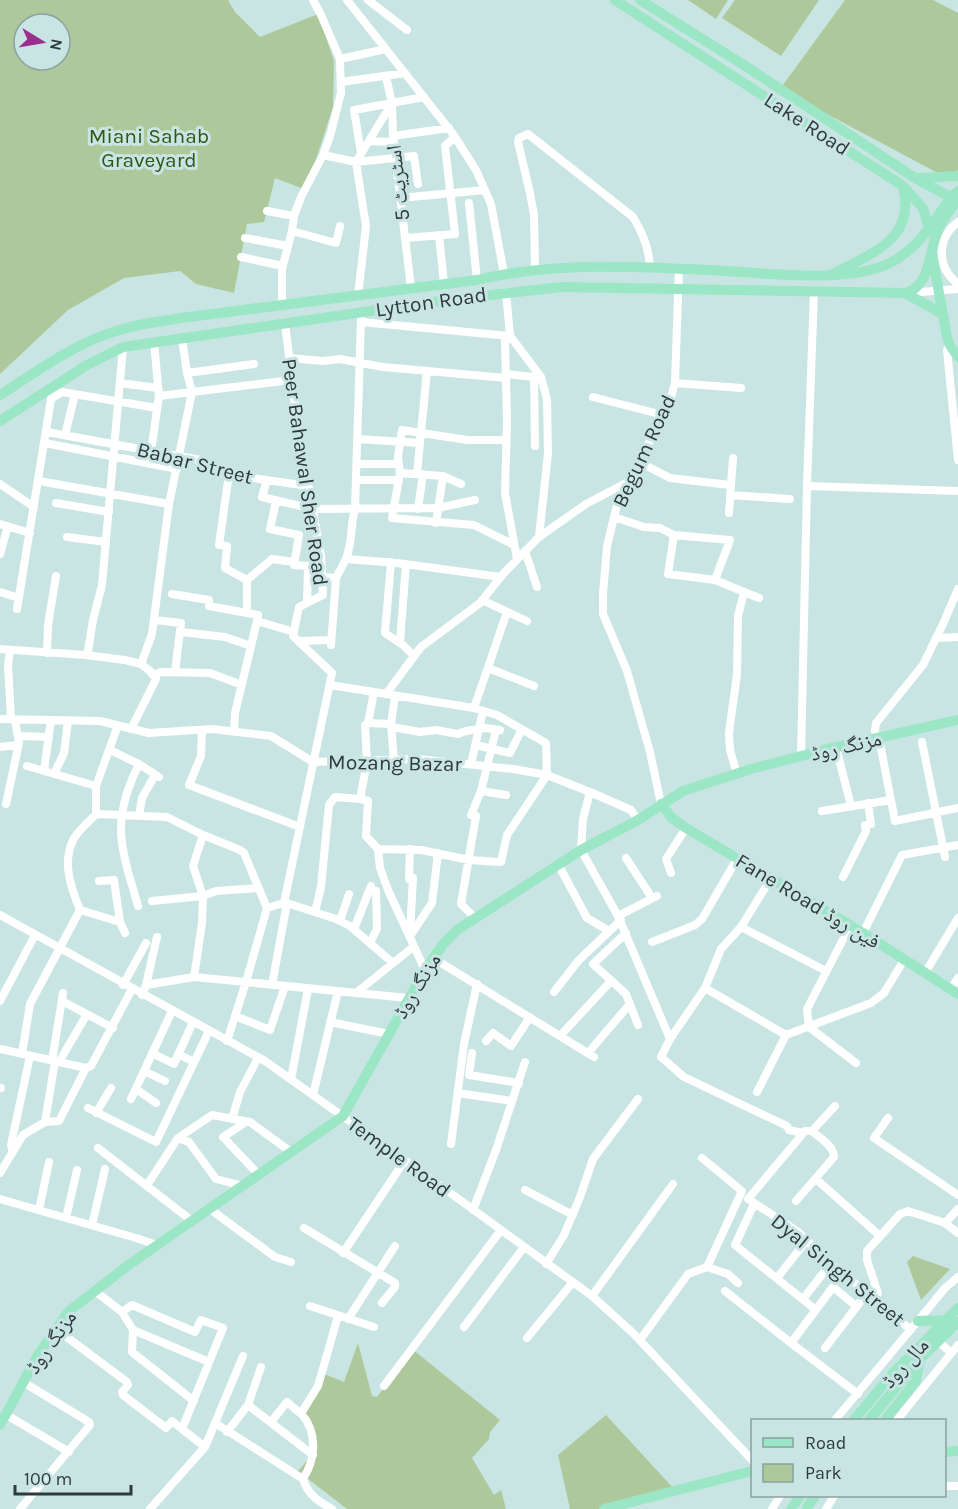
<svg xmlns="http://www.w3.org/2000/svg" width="958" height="1509" viewBox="0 0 958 1509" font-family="Karla,'Noto Naskh Arabic',sans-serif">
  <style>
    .green { fill: #adc99b; fill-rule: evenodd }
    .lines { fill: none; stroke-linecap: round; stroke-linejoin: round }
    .minor { stroke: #fff; stroke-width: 8 }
    .major { stroke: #9be6c5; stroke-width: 10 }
    .labels { text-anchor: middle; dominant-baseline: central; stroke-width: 6; stroke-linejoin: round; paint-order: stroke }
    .street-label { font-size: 21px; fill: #2f3b3a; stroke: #c8e5e3 }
    .park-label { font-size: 21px; fill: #335614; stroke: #c8e5e3 }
  </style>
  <rect width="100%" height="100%" fill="#c8e5e3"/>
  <path class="green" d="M0 0H228L235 12 260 37 318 14 334 61 333 107 306 190 275 178 264 222 247 224 234 293 196 284 180 271 124 278 68 310 0 374ZM24 24H60V60H24Z
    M688 0H728L716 19Z
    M735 0H819L781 56 722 18Z
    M845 0H933L958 13V170L949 179 780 89Z
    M913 1256 950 1269 921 1300 907 1262Z
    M358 1343 372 1396 377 1397 412 1349 500 1420 490 1432 489 1439 472 1458 494 1495 501 1490 506 1509H347L298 1471C321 1446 317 1444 300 1417L322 1373 344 1382Z
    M606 1415 675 1490 604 1509H570L558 1455Z"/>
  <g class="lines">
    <path class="minor" d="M347 0 453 134 476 170 491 204 504 274
      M368 0 407 30
      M340 59 386 49
      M386 77 392 103 393 136 411 288
      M341 82 405 73
      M393 136 449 128
      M369 141 393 142
      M361 153 354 110 392 103
      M323 155 356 162 414 156 418 184
      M400 198 485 190
      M469 203 477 280
      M267 211 294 216
      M958 222C937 238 936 267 958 284
      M292 231 336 243 340 226
      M439 235 444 284
      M245 238 288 246
      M405 238 455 234 445 146 455 137
      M241 257 283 266
      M535 270 534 215 530 193 518 142 519 138 528 134 633 217C643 234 649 248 650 268
      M506 292 510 336 541 377 547 399 548 453 539 537
      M908 293 958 289
      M358 296 366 226 356 162 392 103 424 97
      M282 305V269L292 231 294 216 301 197 323 155 330 136 341 93 340 59 321 15 313 0
      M361 322 510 336 505 341 507 421 505 493 517 559
      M182 338 187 373
      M950 345 947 350 958 460
      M289 358 323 361 340 359 383 367 506 378
      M506 374 534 377 535 446
      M120 383 158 388
      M675 383 741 388
      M159 396 292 380
      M593 397 663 415
      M52 398 62 392 157 408
      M47 432 206 461 218 473 308 486
      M65 435 75 394
      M357 439 420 443
      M506 440H467L402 430 398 456 400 473 392 518 474 525 514 545
      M45 443 177 469
      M151 451 159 396 154 342
      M639 462 670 478 730 485
      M357 464H398
      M400 473 443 476 461 484
      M417 473 427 371
      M229 474 219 545 227 546 225 568 247 580V613
      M267 480 262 497 313 509 438 508 475 500
      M356 480H399
      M39 481 169 504
      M0 484 34 507
      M807 486 958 491
      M730 495 790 499
      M276 501 270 529 299 535 294 565 308 566 307 603
      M56 503 109 512
      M418 509 423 474
      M729 513 733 458
      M614 517 644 527 660 528 674 535 730 540 715 580
      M436 523 443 476
      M0 524 30 533
      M674 535 668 574 715 580 759 598
      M67 537 106 542
      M525 551 537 587
      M0 554 8 526
      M346 559C353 540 350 527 355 509L361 318
      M391 562 385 633 403 645 414 656
      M322 577 336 578 346 559 397 563 501 577
      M247 580 272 559 295 562
      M0 592 19 598
      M172 594 209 600V606L258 615 257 621 294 632
      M482 600 527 621
      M17 609 53 387
      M154 620 181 623 175 672
      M181 632 225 637 251 646
      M936 638 958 637
      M299 641 331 640
      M400 642 406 564
      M331 645 336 578
      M0 649 86 655 125 660 141 664 150 671 156 679 131 729
      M10 650 8 665 11 719
      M47 653 48 625 56 576
      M86 655 88 651 93 620 102 585 123 347
      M141 664 152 634 169 504 192 392 187 373 254 364
      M488 668 534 686
      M153 675 161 672 210 673 242 685
      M330 685 474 708 497 715 546 743 547 775
      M374 692 368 723 391 724
      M386 694 421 647 480 603 503 574 539 537 586 504 626 483
      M474 708 507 612
      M0 719 100 721 149 733 212 729 271 736 313 762 418 759 513 769 547 775 590 792 631 810 638 820
      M368 723 365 725 367 762 360 799 368 801 366 836 378 849 380 868 388 890 425 970
      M392 727 420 732 436 730 458 734 466 731 486 728 500 730
      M202 730 201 756 189 785 300 827
      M234 731 235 713 257 621
      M18 736 49 737
      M879 738 895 821 958 808
      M876 739 875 730 876 723 923 665 943 624 958 589
      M922 742 945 857
      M476 745 510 753 522 729
      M0 747 18 745
      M836 747 851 806
      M110 750 139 764 159 777
      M801 757 807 486 814 291
      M394 761 391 724 395 696
      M471 764 483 711
      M27 766 96 786
      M44 771 51 720
      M54 774 64 753 68 721
      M737 774 730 750 729 733 737 674 738 616 744 592
      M481 791 506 795
      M590 792 583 819 581 850 618 916 670 1039
      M6 804 19 743 15 720
      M661 804 650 752 627 671 603 614V594L607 546 619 497 652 437 671 397 675 383 679 268
      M822 811 891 800
      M96 814 167 817 203 835 240 850 244 853 267 908
      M139 816 142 798 155 775
      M378 849 421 850 469 860 501 862 507 835 547 775
      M626 858 652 898
      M558 864 587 918 609 931
      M671 873 666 859 686 828
      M843 877 866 831 865 825 871 824 868 803
      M770 880 741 927 721 949 705 988 670 1039 661 1057 684 1077 787 1126 789 1130 803 1133
      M99 881 114 880 120 922
      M152 901 203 896 216 891 258 888
      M138 906C121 847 110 822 139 764
      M80 910 120 922 125 933
      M315 912 321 887 329 805 335 797 360 799
      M0 915 265 1061 438 1184 592 1296 633 1333 752 1460
      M618 916 657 896
      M475 918 461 904 476 816 471 815 481 791 496 730
      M340 921 349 894
      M850 926 807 1009 809 1027 856 1063
      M741 927 826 971
      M354 929 371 886
      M410 933 413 878 409 879 410 849
      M626 933 593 964 626 994 638 1025
      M863 933 902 855 958 845
      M410 936 432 903 438 853
      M652 942 695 925 702 919 737 859
      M370 943 377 929 376 891
      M433 958 594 1057
      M925 973 958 918
      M194 977 202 923 203 896 193 866 203 835
      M123 985 146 943
      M146 985 157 937
      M272 985 287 903 336 919 350 926 393 963
      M705 988 786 1035
      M951 989 958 978
      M554 992 579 960 621 920
      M356 993 413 947
      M142 995 146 985 194 977 408 998
      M0 1001 35 935
      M62 1001 113 1028
      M235 1016 270 1030 285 986
      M330 1022 389 1034
      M560 1036 611 981
      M227 1041 246 982 267 908 284 903 332 673 293 636 299 607 323 595 321 556 297 422 285 323
      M486 1041 493 1033 511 1046 530 1017
      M0 1049 86 1068 91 1066 132 989
      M152 1053 174 1064 193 1022
      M472 1053 469 1075 519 1083
      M588 1053 629 1005
      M22 1054 30 1004 80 910C71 888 62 863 73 840 78 830 89 822 96 814V786L118 725
      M178 1054 194 1062
      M52 1061 63 993
      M59 1062 87 1014
      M144 1071 165 1081
      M291 1079 308 989
      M0 1088H1
      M136 1089 156 1103
      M757 1092 786 1035 871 1003 884 993 904 960
      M458 1093 512 1101
      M313 1095 338 991
      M131 1099 172 1011
      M88 1108 156 1142 209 1031
      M96 1113 111 1088
      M888 1118 874 1138 958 1195
      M232 1119 240 1092 258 1058
      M45 1122 55 1061
      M246 1122 223 1137 259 1175
      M812 1131 835 1106
      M178 1138 212 1115 250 1122 291 1152
      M451 1144 464 1044 477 984
      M98 1148 192 1221
      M12 1149 11 1145 30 1056
      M0 1173 23 1135 45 1122 59 1121 86 1068
      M816 1179 880 1236
      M147 1185 178 1138 189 1142 216 1179 243 1186
      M525 1190 573 1215
      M0 1199 136 1238 157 1245
      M796 1201 834 1157C834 1146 820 1138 812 1131H805L748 1199 797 1231 827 1260 911 1330
      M754 1204 735 1245 816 1310
      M210 1209 275 1257 291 1262
      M958 1209 945 1223 958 1233
      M39 1210 49 1162
      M473 1210 496 1150 525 1062
      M66 1218 77 1170
      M92 1225 105 1169
      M304 1228 395 1283V1287L382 1303
      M343 1253 405 1160
      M546 1264 564 1235 580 1197 593 1159 638 1099
      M707 1267 728 1274 738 1283
      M777 1278 807 1240
      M95 1291 122 1312 133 1330 209 1362
      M725 1291 791 1343
      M592 1296 673 1184
      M803 1299 831 1263
      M874 1299 878 1293 867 1260V1251L900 1214 908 1211 945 1223
      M310 1306 374 1327
      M856 1306 833 1287 791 1343 858 1394
      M122 1312 132 1305 195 1332 201 1320 223 1328 182 1429 205 1447
      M348 1319 395 1246
      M464 1327 524 1247
      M56 1329 127 1382 128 1385 122 1392 123 1395 166 1428 172 1421 182 1429
      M133 1330 132 1352 194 1401
      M527 1338 573 1282
      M640 1340 688 1274 707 1267 742 1191 702 1158
      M938 1341 951 1353
      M825 1348 867 1293
      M384 1386 501 1230
      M248 1405 313 1455
      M301 1413C318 1433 316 1458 303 1479
      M5 1414 69 1452
      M835 1420 927 1310 945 1288 958 1277
      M897 1420 958 1345
      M271 1422 287 1402 300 1413 302 1412 318 1386 338 1316
      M215 1423 303 1479C308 1495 318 1501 332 1509
      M227 1432 248 1405 261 1367
      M944 1486H958
      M20 1509 90 1425 89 1422 23 1382
      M150 1509 205 1447 243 1356
      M772 1509 780 1496
      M826 1509 834 1496"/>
    <path class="major" d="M615 0 903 186 923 208 930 232
      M640 0 747 67 915 178 956 200
      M918 178 958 176
      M932 254 947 337 950 345 958 357
      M833 274C873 252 916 240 903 186
      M905 293 943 314
      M0 395C36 372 72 345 113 332 135 324 158 322 181 318L477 280C553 262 632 266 709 270 760 272 845 285 890 263 918 249 934 221 951 197L958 191
      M0 421 87 365 123 347 446 300 562 287 905 293C931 286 928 254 937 233 941 220 950 210 958 200
      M661 804 672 818 686 828 863 933 958 994
      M918 1321 945 1320
      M854 1420 894 1372 958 1308
      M869 1420 920 1359 958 1322
      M885 1420 916 1381 920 1359
      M0 1425 38 1355 69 1311 130 1264 343 1116 425 970 444 943 457 930 581 850 638 820 683 791 751 769 824 750 958 720
      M944 1452 958 1451
      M604 1509 752 1471
      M791 1509 800 1496
      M806 1509 815 1496"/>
  </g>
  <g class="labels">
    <g class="street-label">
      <text transform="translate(807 124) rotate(33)">Lake Road</text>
      <text transform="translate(398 183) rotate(-97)">اسٹریٹ 5</text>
      <text transform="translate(431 302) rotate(-8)">Lytton Road</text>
      <text transform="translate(644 451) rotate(-65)">Begum Road</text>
      <text transform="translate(195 463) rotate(14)">Babar Street</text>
      <text transform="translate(305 472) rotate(82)">Peer Bahawal Sher Road</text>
      <text transform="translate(846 746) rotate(-13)">مزنگ روڈ</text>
      <text transform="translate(395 763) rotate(1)">Mozang Bazar</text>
      <text transform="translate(808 901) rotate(31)">Fane Road فین روڈ</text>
      <text transform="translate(417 986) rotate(-59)">مزنگ روڈ</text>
      <text transform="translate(399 1157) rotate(36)">Temple Road</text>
      <text transform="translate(838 1270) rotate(39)">Dyal Singh Street</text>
      <text transform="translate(51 1342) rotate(-55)">مزنگ روڈ</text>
      <text transform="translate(905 1363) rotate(-48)">مال روڈ</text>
    </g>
    <g class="park-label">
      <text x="149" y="136">Miani Sahab<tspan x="149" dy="24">Graveyard</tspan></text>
    </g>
  </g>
  <rect x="751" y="1419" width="195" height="78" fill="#c8e5e3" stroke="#8ba19f" stroke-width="1.5"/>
  <rect x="763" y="1438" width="30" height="9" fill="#9be6c5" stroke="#8ba19f" stroke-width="1.5"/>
  <text x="805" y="1449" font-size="18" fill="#2f3b3a">Road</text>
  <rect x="763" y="1464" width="30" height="18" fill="#adc99b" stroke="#8ba19f" stroke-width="1.5"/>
  <text x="805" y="1479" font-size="18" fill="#2f3b3a">Park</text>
  <g transform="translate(42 42) rotate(101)"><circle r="28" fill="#c8e5e3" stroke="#8ba19f" stroke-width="1.5"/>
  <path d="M0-4.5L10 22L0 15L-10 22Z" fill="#9a2f90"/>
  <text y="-9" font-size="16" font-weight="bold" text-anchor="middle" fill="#2f3b3a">N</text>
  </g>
  <path d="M15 1485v9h116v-9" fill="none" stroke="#2f3b3a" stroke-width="3"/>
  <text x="24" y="1485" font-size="18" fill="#2f3b3a" stroke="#c8e5e3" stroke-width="4.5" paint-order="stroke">100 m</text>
</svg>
